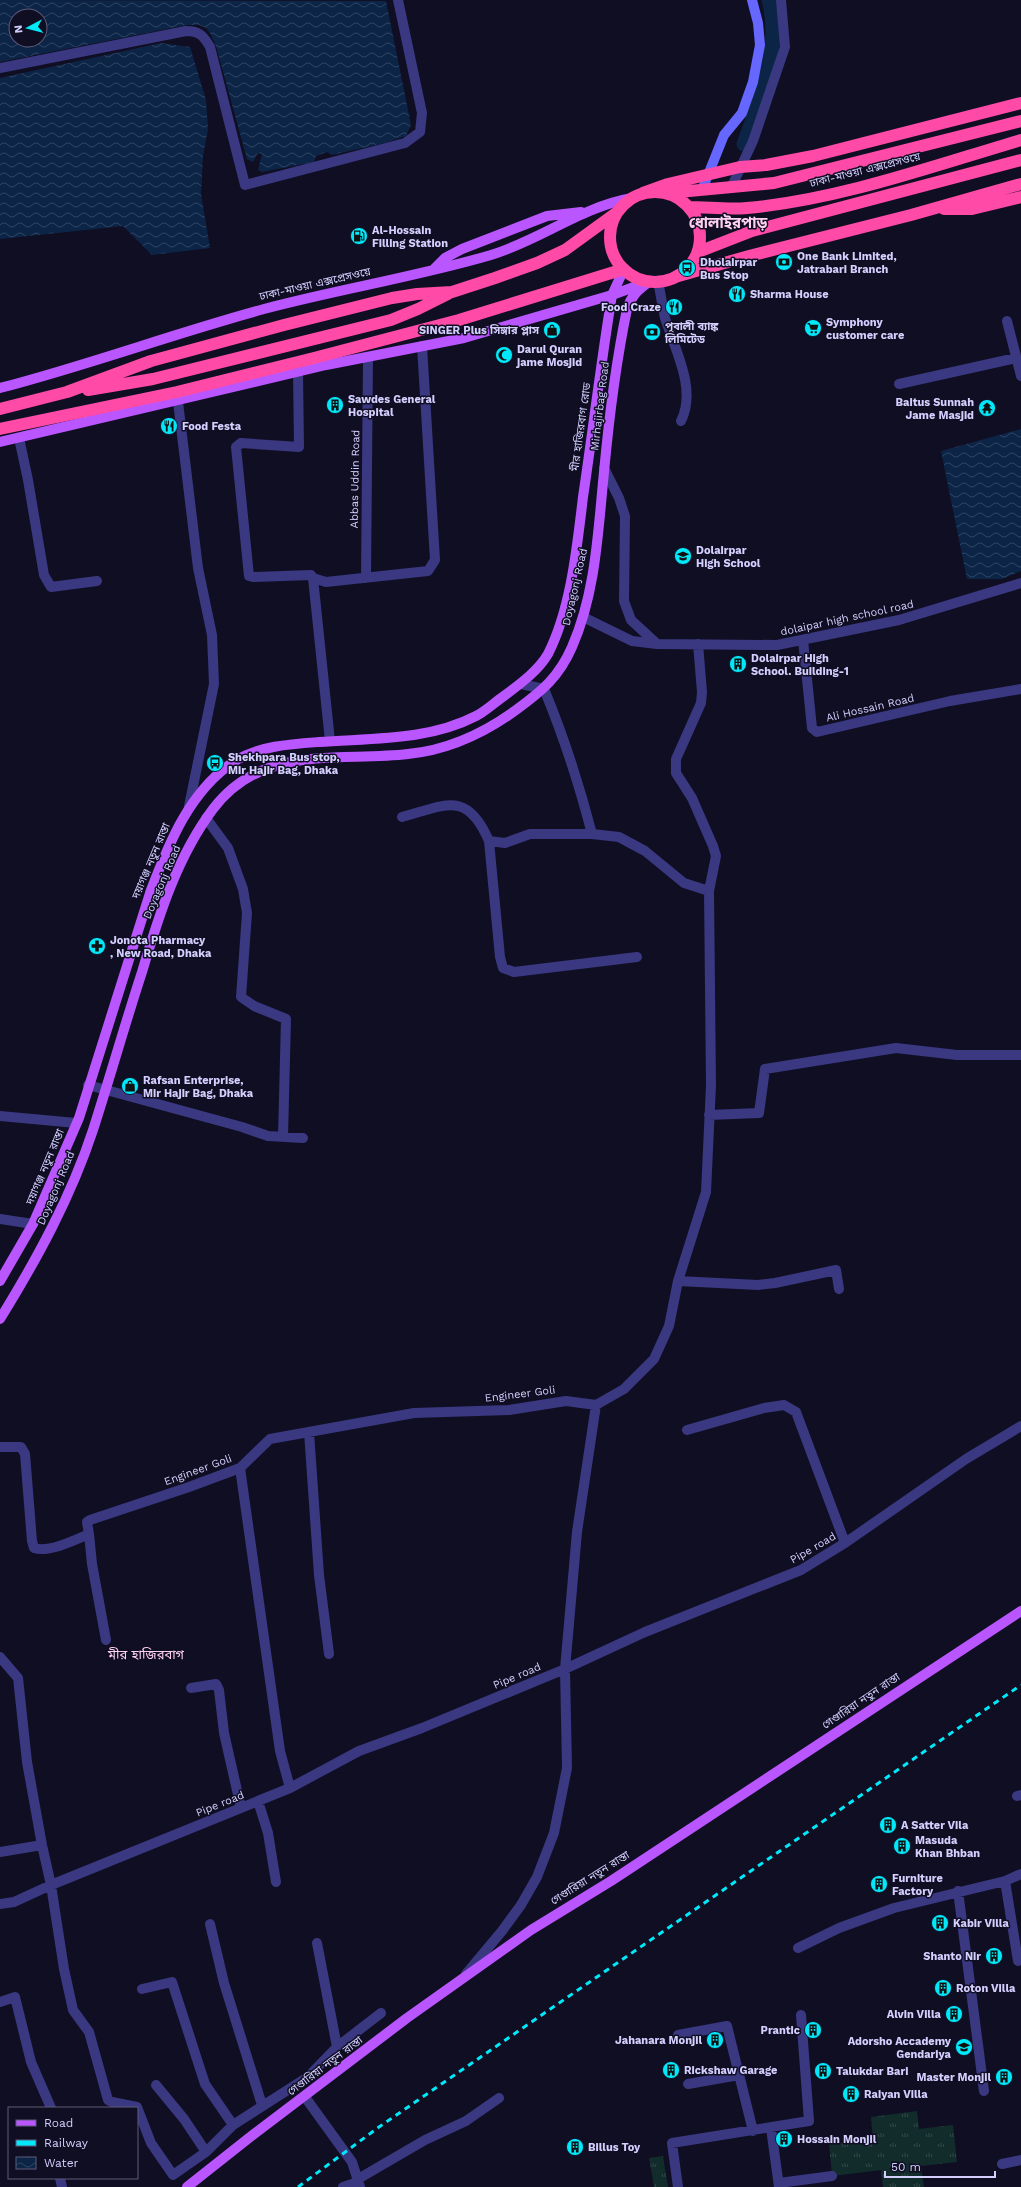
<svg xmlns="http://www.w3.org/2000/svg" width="1021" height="2187" viewBox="0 0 1021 2187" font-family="'Work Sans','Noto Sans Bengali',sans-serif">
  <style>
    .grass { fill: url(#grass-tufts) }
    .water { fill: url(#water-waves); fill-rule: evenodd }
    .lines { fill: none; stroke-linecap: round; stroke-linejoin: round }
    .canal { stroke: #0c2547; stroke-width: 15 }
    .street { stroke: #393881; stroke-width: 10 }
    .secondary { stroke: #6667ff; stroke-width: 10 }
    .primary { stroke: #ba56ff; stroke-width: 10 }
    .highway { stroke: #ff4aa7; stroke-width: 12 }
    .rail { stroke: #00e9fa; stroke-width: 3; stroke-dasharray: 6 5; stroke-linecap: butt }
    .labels { text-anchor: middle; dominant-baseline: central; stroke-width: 3; stroke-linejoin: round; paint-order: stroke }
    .street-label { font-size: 11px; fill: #d3cfff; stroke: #100e22 }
    .poi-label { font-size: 11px; font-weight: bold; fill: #d3cfff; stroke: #100e22; text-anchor: start }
    .quarter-label { font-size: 13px; fill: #ffd1f0; stroke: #100e22 }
    .district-label { font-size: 15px; font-weight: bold; fill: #ffd1f0; stroke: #100e22 }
  </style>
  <defs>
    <pattern id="grass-tufts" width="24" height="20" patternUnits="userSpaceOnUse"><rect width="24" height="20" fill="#112c2a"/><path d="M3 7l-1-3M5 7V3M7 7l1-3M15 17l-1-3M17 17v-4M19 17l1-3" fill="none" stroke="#334a4a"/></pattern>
    <pattern id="water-waves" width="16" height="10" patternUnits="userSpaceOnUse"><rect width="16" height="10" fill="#0c2547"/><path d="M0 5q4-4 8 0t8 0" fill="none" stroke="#2e4463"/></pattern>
  </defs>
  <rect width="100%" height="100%" fill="#100e22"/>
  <path class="grass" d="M917 2111 919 2129 953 2125 957 2162 921 2166 924 2187H883L881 2170 832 2176 829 2144 873 2139 871 2117Z
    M663 2156 668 2187H654L649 2158Z"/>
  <path class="water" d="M0 0 386 1 411 125 406 136 385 143 332 155 327 152 316 156 314 162 262 172 258 170 262 154 258 153 253 162 247 159 216 46 210 33 206 28 199 25H187L0 62ZM16 16H40V40H16Z
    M161 43 190 47 206 100 208 129 203 156 201 194 210 248 152 255 123 226 0 239V78Z
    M1021 429V571L1002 579H967L941 451Z"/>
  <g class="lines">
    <path class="canal" d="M744 144C760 100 782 47 769 0"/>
    <path class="street" d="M0 68 186 31C199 31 203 35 210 47L245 185 405 143 420 132 422 113 398 0
      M731 188 753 141 785 47 781 0
      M658 282C661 294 662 306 665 318 675 350 697 389 681 421
      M1007 321 1021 376
      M298 372 299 447 241 443 236 447 249 576 253 577 311 575 313 578 330 741
      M899 384 1016 358
      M178 402 198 568 212 635 214 684 189 806
      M19 438 28 480 44 575 51 587 97 581
      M604 468 619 498 625 516 624 601 631 620 657 644 777 645 899 620 1021 583
      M313 578 326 582 428 571 435 560 422 346
      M366 578 368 357
      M583 617 632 641 657 644
      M803 640 812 728 817 732 950 701 1021 689
      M698 644 702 692 701 703 676 759V773L692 798 713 846 716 856 709 891
      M402 817C446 805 467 790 489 841L505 843 530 834H592
      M206 818 228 848 243 889 247 913 241 997 254 1006 286 1019 283 1137
      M489 841 500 957 503 968 514 972 637 957
      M88 1085 242 1127 268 1136 303 1138
      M709 1115 759 1113 765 1069 896 1048 957 1055H1021
      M0 1116 76 1123
      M0 1219 33 1224
      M678 1281 758 1285 775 1283 836 1270 839 1289
      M687 1430 764 1408 784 1405 796 1412 845 1543
      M309 1432 319 1575 329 1654
      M0 1447H21L25 1454 32 1541 34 1548C49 1553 75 1540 89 1534L87 1522 90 1520 189 1487 240 1468 270 1439 414 1413 509 1410 566 1401 596 1405
      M240 1468 280 1751 290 1788
      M89 1534 92 1564 106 1640
      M0 1657 18 1678 27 1762 42 1845 51 1885 64 1969 73 2010 89 2032 108 2100 112 2102 137 2107 151 2143 173 2175 206 2152 233 2125 308 2077 337 2047 381 2013
      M191 1688 216 1684 219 1690 224 1733 241 1808
      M1017 1796 1021 1795
      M258 1801 268 1833 276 1882
      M0 1852 42 1845
      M1005 1881 1018 1961
      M958 1891 984 2091
      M0 1904 14 1902 51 1885 258 1801 290 1788 359 1751 422 1728 565 1669 645 1632 801 1570 845 1543 966 1459 1021 1426
      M210 1924 224 1983 262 2105
      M317 1943 337 2047
      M798 1948 839 1928 894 1908 1005 1881 1021 1874
      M466 1974 502 1931 521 1905 537 1877 554 1833 567 1768 565 1669 577 1532 596 1405 624 1389 654 1359 669 1326 678 1281 706 1192 711 1085 709 891 684 883 645 851 619 837 592 834C579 784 564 737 544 689L521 684
      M142 1989 172 1982 205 2084 233 2125
      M0 2002 15 1997 31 2062 51 2108
      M678 2035 727 2026 753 2131
      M688 2084 739 2075
      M156 2085 184 2119 206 2152
      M305 2097 352 2162 360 2187
      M771 2128 779 2187
      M1002 2164 1021 2160
      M60 2178 62 2187
      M358 2179 425 2140 466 2121 499 2098
      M779 2183 832 2176
      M343 2187 358 2182
      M678 2187 672 2143 809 2121 801 2015"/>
    <path class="secondary" d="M702 190 724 135 742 113 753 82 760 45 758 23 752 0"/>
    <path class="primary" d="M434 269 445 258 462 249 547 216 581 212
      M0 388C89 365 175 333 264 309 339 289 416 277 491 255 540 240 581 207 632 198
      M0 442 326 365 464 338 612 295 642 284
      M0 1281 33 1224 79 1118 151 890C169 843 190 790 235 761 259 746 291 744 319 742 371 738 428 741 476 716 486 711 495 702 504 696 520 684 538 671 548 654 571 609 577 547 583 497 593 430 601 362 612 295L624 269
      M0 1319C37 1259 71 1197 93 1130 110 1077 125 1024 142 972 159 915 177 857 213 809 262 744 336 762 408 754 449 750 483 734 516 710 542 691 559 677 572 647 596 592 598 531 604 472 609 418 616 362 627 309 631 296 638 290 649 282
      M187 2187 254 2134 407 2018 531 1930 611 1881 1021 1611"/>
    <path class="highway" d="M610 237a45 45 0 1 1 90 0a45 45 0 1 1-90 0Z
      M643 193 668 184 740 167 766 165 813 156 1021 103
      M668 193 774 183 1021 121
      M689 207C708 207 728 210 747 208 838 200 933 166 1021 140
      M944 209H972L1021 197
      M698 252 752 231 1021 160
      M675 277 749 256 911 215 1021 184
      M88 390 153 379 391 320 418 309 448 294
      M0 409 67 392 151 361 284 325 392 298 417 294 452 292 495 278 537 263 565 250 616 213
      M0 429 177 392 314 358 459 320 624 269"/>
    <path class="rail" d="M298 2187 379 2127 1021 1685"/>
  </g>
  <defs>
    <g id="fuel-disc" transform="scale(0.9)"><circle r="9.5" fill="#00e9fa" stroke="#100e22"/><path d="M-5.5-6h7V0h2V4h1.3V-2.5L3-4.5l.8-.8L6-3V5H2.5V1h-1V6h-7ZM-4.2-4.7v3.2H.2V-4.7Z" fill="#111"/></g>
    <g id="bank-disc" transform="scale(0.9)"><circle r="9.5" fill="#00e9fa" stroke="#100e22"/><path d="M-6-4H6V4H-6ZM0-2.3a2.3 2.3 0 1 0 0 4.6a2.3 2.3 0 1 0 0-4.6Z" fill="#111"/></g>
    <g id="bus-disc" transform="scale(0.9)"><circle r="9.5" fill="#00e9fa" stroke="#100e22"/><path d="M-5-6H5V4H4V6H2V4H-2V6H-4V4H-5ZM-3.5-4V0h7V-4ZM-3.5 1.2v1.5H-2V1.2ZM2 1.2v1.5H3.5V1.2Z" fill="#111"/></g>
    <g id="restaurant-disc" transform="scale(0.9)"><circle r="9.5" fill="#00e9fa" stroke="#100e22"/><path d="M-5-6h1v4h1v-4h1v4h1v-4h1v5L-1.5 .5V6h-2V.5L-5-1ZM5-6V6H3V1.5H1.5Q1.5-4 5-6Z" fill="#111"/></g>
    <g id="supermarket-disc" transform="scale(0.9)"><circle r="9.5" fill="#00e9fa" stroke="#100e22"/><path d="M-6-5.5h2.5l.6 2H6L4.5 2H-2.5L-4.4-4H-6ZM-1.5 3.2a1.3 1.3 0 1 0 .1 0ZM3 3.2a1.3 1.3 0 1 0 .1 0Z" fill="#111"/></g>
    <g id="shop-disc" transform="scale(0.9)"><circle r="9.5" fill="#00e9fa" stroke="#100e22"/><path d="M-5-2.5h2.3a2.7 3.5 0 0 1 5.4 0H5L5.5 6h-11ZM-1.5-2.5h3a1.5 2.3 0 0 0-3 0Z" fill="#111"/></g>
    <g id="mosque-disc" transform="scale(0.9)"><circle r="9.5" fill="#00e9fa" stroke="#100e22"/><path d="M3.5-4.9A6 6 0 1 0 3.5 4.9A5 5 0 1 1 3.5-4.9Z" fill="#111"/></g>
    <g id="building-disc" transform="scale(0.9)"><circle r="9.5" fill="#00e9fa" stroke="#100e22"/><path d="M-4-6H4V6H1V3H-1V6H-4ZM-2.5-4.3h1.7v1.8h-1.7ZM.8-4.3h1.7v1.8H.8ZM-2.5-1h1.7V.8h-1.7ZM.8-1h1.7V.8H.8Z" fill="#111"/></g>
    <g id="temple-disc" transform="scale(0.9)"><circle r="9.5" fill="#00e9fa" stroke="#100e22"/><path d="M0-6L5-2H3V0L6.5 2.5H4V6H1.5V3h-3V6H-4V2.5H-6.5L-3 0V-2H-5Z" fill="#111"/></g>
    <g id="school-disc" transform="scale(0.9)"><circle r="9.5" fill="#00e9fa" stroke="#100e22"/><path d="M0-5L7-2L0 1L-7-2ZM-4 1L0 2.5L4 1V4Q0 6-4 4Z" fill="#111"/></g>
    <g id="pharmacy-disc" transform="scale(0.9)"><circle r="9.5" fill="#00e9fa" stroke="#100e22"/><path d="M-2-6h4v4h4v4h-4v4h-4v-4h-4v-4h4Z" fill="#111"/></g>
  </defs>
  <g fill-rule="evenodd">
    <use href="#fuel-disc" x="359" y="236"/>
    <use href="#bank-disc" x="784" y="262"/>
    <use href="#bus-disc" x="687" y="268"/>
    <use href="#restaurant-disc" x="737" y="294"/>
    <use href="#restaurant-disc" x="674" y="307"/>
    <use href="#supermarket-disc" x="813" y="328"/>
    <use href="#shop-disc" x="552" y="330"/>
    <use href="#bank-disc" x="652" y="332"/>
    <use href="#mosque-disc" x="504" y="355"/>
    <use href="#building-disc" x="335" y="405"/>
    <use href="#temple-disc" x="987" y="408"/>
    <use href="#restaurant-disc" x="169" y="426"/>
    <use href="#school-disc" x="683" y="556"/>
    <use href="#building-disc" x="738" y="664"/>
    <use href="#bus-disc" x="215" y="763"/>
    <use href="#pharmacy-disc" x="97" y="946"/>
    <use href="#shop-disc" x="130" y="1086"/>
    <use href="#building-disc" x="888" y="1825"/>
    <use href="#building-disc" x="902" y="1846"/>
    <use href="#building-disc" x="879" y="1884"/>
    <use href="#building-disc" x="940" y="1923"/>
    <use href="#building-disc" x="994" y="1956"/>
    <use href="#building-disc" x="943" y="1988"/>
    <use href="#building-disc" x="954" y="2014"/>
    <use href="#building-disc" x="813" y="2030"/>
    <use href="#building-disc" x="715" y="2040"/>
    <use href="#school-disc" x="964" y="2047"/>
    <use href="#building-disc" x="671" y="2070"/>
    <use href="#building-disc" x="823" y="2071"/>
    <use href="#building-disc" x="1004" y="2077"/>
    <use href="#building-disc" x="851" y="2094"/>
    <use href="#building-disc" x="784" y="2139"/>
    <use href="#building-disc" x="575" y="2147"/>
  </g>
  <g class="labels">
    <g class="street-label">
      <text transform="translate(865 170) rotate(-14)">ঢাকা-মাওয়া এক্সপ্রেসওয়ে</text>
      <text transform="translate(315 284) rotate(-13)">ঢাকা-মাওয়া এক্সপ্রেসওয়ে</text>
      <text transform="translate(600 406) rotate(-83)">Mirhajirbag Road</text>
      <text transform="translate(581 427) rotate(-82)">মীর হাজিরবাগ রোড</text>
      <text transform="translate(355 479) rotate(-89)">Abbas Uddin Road</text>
      <text transform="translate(575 587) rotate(-77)">Doyagonj Road</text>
      <text transform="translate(847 618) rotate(-12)">dolaipar high school road</text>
      <text transform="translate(870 708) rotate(-13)">Ali Hossain Road</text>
      <text transform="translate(151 861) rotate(-67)">দয়াগঞ্জ নতুন রাস্তা</text>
      <text transform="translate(162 882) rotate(-67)">Doyagonj Road</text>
      <text transform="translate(45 1167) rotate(-67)">দয়াগঞ্জ নতুন রাস্তা</text>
      <text transform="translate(56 1188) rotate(-67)">Doyagonj Road</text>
      <text transform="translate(520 1394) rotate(-7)">Engineer Goli</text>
      <text transform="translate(198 1470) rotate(-20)">Engineer Goli</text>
      <text transform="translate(813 1548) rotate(-30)">Pipe road</text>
      <text transform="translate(517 1676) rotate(-23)">Pipe road</text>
      <text transform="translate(861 1701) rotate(-34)">গেণ্ডারিয়া নতুন রাস্তা</text>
      <text transform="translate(220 1804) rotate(-22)">Pipe road</text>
      <text transform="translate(590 1878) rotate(-32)">গেণ্ডারিয়া নতুন রাস্তা</text>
      <text transform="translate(325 2066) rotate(-37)">গেণ্ডারিয়া নতুন রাস্তা</text>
    </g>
    <g class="poi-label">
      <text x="372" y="230">Al-Hossain<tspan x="372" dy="13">Filling Station</tspan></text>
      <text x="797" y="256">One Bank Limited,<tspan x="797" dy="13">Jatrabari Branch</tspan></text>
      <text x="700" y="262">Dholairpar<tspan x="700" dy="13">Bus Stop</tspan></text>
      <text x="750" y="294">Sharma House</text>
      <text x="661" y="307" text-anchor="end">Food Craze</text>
      <text x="826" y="322">Symphony<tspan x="826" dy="13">customer care</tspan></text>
      <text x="665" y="326">পূবালী ব্যাঙ্ক<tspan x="665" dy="13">লিমিটেড</tspan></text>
      <text x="539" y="330" text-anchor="end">SINGER Plus সিঙ্গার প্লাস</text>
      <text x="517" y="349">Darul Quran<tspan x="517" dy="13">jame Mosjid</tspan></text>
      <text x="348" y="399">Sawdes General<tspan x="348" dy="13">Hospital</tspan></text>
      <text x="974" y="402" text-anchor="end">Baitus Sunnah<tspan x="974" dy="13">Jame Masjid</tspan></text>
      <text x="182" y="426">Food Festa</text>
      <text x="696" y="550">Dolairpar<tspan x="696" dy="13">High School</tspan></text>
      <text x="751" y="658">Dolairpar High<tspan x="751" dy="13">School. Building-1</tspan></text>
      <text x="228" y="757">Shekhpara Bus stop,<tspan x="228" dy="13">Mir Hajir Bag, Dhaka</tspan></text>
      <text x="110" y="940">Jonota Pharmacy<tspan x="110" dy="13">, New Road, Dhaka</tspan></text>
      <text x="143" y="1080">Rafsan Enterprise,<tspan x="143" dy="13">Mir Hajir Bag, Dhaka</tspan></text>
      <text x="901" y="1825">A Satter Vila</text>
      <text x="915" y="1840">Masuda<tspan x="915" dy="13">Khan Bhban</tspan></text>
      <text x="892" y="1878">Furniture<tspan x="892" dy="13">Factory</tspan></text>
      <text x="953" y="1923">Kabir Villa</text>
      <text x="981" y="1956" text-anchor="end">Shanto Nir</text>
      <text x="956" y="1988">Roton Villa</text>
      <text x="941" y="2014" text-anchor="end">Alvin Villa</text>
      <text x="800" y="2030" text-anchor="end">Prantic</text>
      <text x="702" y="2040" text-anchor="end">Jahanara Monjil</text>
      <text x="951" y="2041" text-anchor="end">Adorsho Accademy<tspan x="951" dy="13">Gendariya</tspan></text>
      <text x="684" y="2070">Rickshaw Garage</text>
      <text x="836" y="2071">Talukdar Bari</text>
      <text x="991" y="2077" text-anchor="end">Master Monjil</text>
      <text x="864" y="2094">Raiyan Villa</text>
      <text x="797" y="2139">Hossain Monjil</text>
      <text x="588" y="2147">Billus Toy</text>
    </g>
    <g class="quarter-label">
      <text x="146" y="1654">মীর হাজিরবাগ</text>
    </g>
    <g class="district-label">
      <text x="728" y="223">ধোলাইরপাড়</text>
    </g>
  </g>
  <rect x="8" y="2107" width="130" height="72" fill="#100e22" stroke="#5e5b7a"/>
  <rect x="16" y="2120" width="20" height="6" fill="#ba56ff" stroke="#5e5b7a"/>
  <text x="44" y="2127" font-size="12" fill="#d3cfff">Road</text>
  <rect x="16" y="2140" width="20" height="6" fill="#00e9fa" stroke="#5e5b7a"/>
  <text x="44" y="2147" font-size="12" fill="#d3cfff">Railway</text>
  <rect x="16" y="2157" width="20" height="12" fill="url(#water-waves)" stroke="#5e5b7a"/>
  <text x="44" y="2167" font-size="12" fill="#d3cfff">Water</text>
  <g transform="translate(28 28) rotate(263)"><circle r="19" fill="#100e22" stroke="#5e5b7a"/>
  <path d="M0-3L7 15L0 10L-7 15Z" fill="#00e9fa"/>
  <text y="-6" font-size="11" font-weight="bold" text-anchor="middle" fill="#d3cfff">N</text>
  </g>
  <path d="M885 2171v6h110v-6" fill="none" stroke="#d3cfff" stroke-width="2"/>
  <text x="891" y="2171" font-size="12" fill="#d3cfff" stroke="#100e22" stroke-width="3" paint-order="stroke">50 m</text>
</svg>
